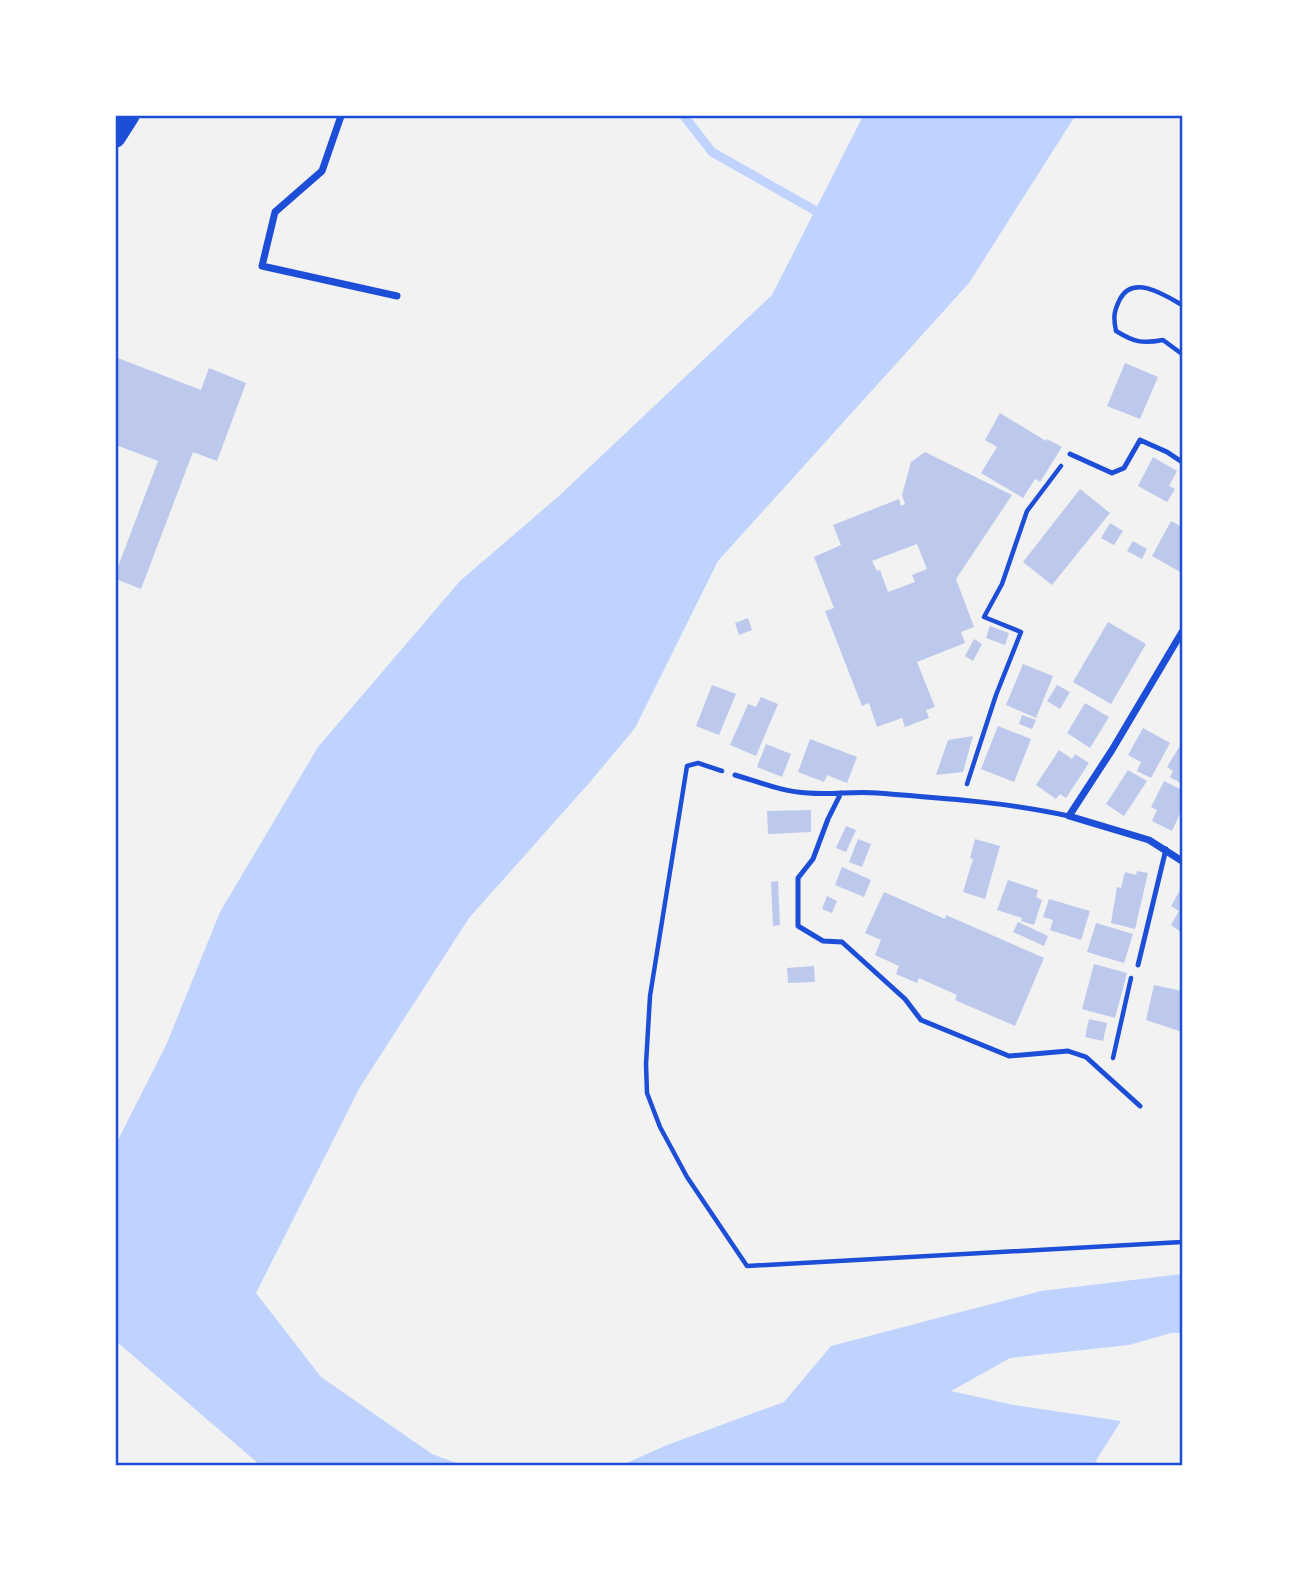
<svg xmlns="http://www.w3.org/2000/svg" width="1298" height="1581" viewBox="0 0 1298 1581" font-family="'Noto Sans',sans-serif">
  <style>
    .water { fill: #bfd3fe }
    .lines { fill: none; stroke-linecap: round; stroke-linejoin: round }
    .stream { stroke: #bfd3fe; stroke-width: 9 }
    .building { fill: #bdc9ec; fill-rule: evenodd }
    .path { stroke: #1d4ed8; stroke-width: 4.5 }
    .service { stroke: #1d4ed8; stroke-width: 5 }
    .minor { stroke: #1d4ed8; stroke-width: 7 }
    .trunk { stroke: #1d4ed8; stroke-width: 19 }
    .neatline { fill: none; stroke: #1d4ed8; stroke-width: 2.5 }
  </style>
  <rect width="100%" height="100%" fill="#f2f2f2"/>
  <path class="water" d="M863 116H1075L969 283 718 561 635 728 590 782 469 918 360 1087 256 1293 321 1377 432 1454 462 1465H260L116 1341V1144L167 1043 220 912 318 747 460 581 560 495 772 295Z
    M1182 1274V1333H1171L1129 1345 1010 1358 951 1391 1014 1405 1121 1421 1095 1462 1109 1465H622L667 1445 784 1402 831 1346 1041 1291Z"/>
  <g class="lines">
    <path class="stream" d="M684 116 712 152 823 215"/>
  </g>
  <path class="building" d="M118 358 201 390 209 368 246 383 217 461 193 452 141 589 116 579V572L158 461 116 445V363Z
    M1125 363 1158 377 1140 419 1107 406Z
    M1000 413 1046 441 1047 439 1062 447 1040 482 1035 479 1023 498 981 473 997 447 985 440Z
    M925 452 1012 495 956 579 974 627 961 632 965 643 917 662 935 707 926 710 929 718 905 727 902 718 877 727 869 703 862 706 825 611 834 608 814 557 841 545 833 525 899 499 901 506 905 504 902 495 911 462ZM917 544 927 569 912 575 915 582 888 592 880 570 877 571 872 561Z
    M1153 457 1177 471 1169 486 1175 489 1167 502 1138 486Z
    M1080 489 1110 513 1052 585 1023 562Z
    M1171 521 1182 527V573L1152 556Z
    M1110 523 1123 531 1114 545 1101 538Z
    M1133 541 1147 549 1142 559 1127 551Z
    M748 618 752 630 739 635 735 623Z
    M1108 622 1146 644 1111 704 1073 682Z
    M990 626 1009 633 1005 645 986 638Z
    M974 639 982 644 973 661 965 656Z
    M1023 664 1053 676 1036 718 1006 705Z
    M712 685 736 694 719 735 696 726Z
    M1057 685 1070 692 1060 709 1047 701Z
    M761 697 778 704 756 756 730 745 748 704 756 707Z
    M1085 703 1109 717 1090 748 1067 733Z
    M1022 715 1036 720 1032 729 1019 724Z
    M998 726 1031 739 1014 782 981 769Z
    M1143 728 1170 743 1151 778 1137 771 1141 762 1128 755Z
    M973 736 963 772 936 775 948 740Z
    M810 739 857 757 847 783 827 775 824 782 798 772Z
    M766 744 791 754 782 777 757 767Z
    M1179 747 1182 749V784L1170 777 1173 771 1167 767Z
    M1059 750 1072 759 1075 754 1089 763 1066 798 1060 794 1056 799 1036 785Z
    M1128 770 1147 781 1124 816 1106 804Z
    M1164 781 1182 790V809L1172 831 1152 821 1157 810 1151 807Z
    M811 810V832L768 834 767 811Z
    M846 826 856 830 846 852 836 848Z
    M858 839 871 844 862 867 849 862Z
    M975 839 1000 846 985 899 963 892 973 859 970 858Z
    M842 867 871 880 864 897 835 885Z
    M1137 871 1148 873 1135 929 1111 923 1117 887 1121 888 1125 872 1136 875Z
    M1008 880 1038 890 1036 897 1042 900 1034 925 1021 921 1022 918 997 910Z
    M778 881 780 925 773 926 771 882Z
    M1182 887V933L1171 925 1179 911 1171 906Z
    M884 892 945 919 946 915 1044 958 1015 1026 955 1000 957 995 919 978 917 983 896 974 899 966 875 955 881 940 865 933Z
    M827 896 837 901 832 913 822 909Z
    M1049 899 1090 911 1081 940 1050 930 1053 920 1043 917Z
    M1018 922 1048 936 1044 946 1013 932Z
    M1096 923 1133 934 1124 963 1087 952Z
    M1094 964 1127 973 1115 1018 1082 1009Z
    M814 966 815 982 788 983 787 968Z
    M1154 985 1182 991V1032L1146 1020Z
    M1089 1019 1107 1023 1103 1041 1085 1037Z"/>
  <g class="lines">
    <path class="path" d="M1182 305C1165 295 1133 274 1120 299 1114 311 1113 317 1116 331 1134 342 1142 344 1163 340L1182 354
      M722 771 698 763 687 766 650 996 646 1064 647 1093 660 1127 687 1177 747 1266 1182 1242
      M967 784 996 695 1021 632 984 617 1002 584 1027 511 1061 466
      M1113 1058 1131 978"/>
    <path class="service" d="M1070 454 1112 473 1124 468 1140 440 1167 452 1182 462
      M735 775C759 782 783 792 808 793 831 795 854 791 877 793 941 798 1006 802 1069 816
      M841 793 828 819 813 859 798 878V926L823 941 842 942 905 999 921 1020 1009 1056 1068 1051 1086 1057 1140 1106
      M1138 965 1166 849"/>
    <path class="minor" d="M341 116 322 171 275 212 262 266 397 296
      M1182 632 1112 750 1069 816 1149 840 1182 861"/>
    <path class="trunk" d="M116 138 130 116"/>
  </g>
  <rect width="1298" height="1581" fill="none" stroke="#ffffff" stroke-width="234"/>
  <rect x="117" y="117" width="1064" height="1347" class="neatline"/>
</svg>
